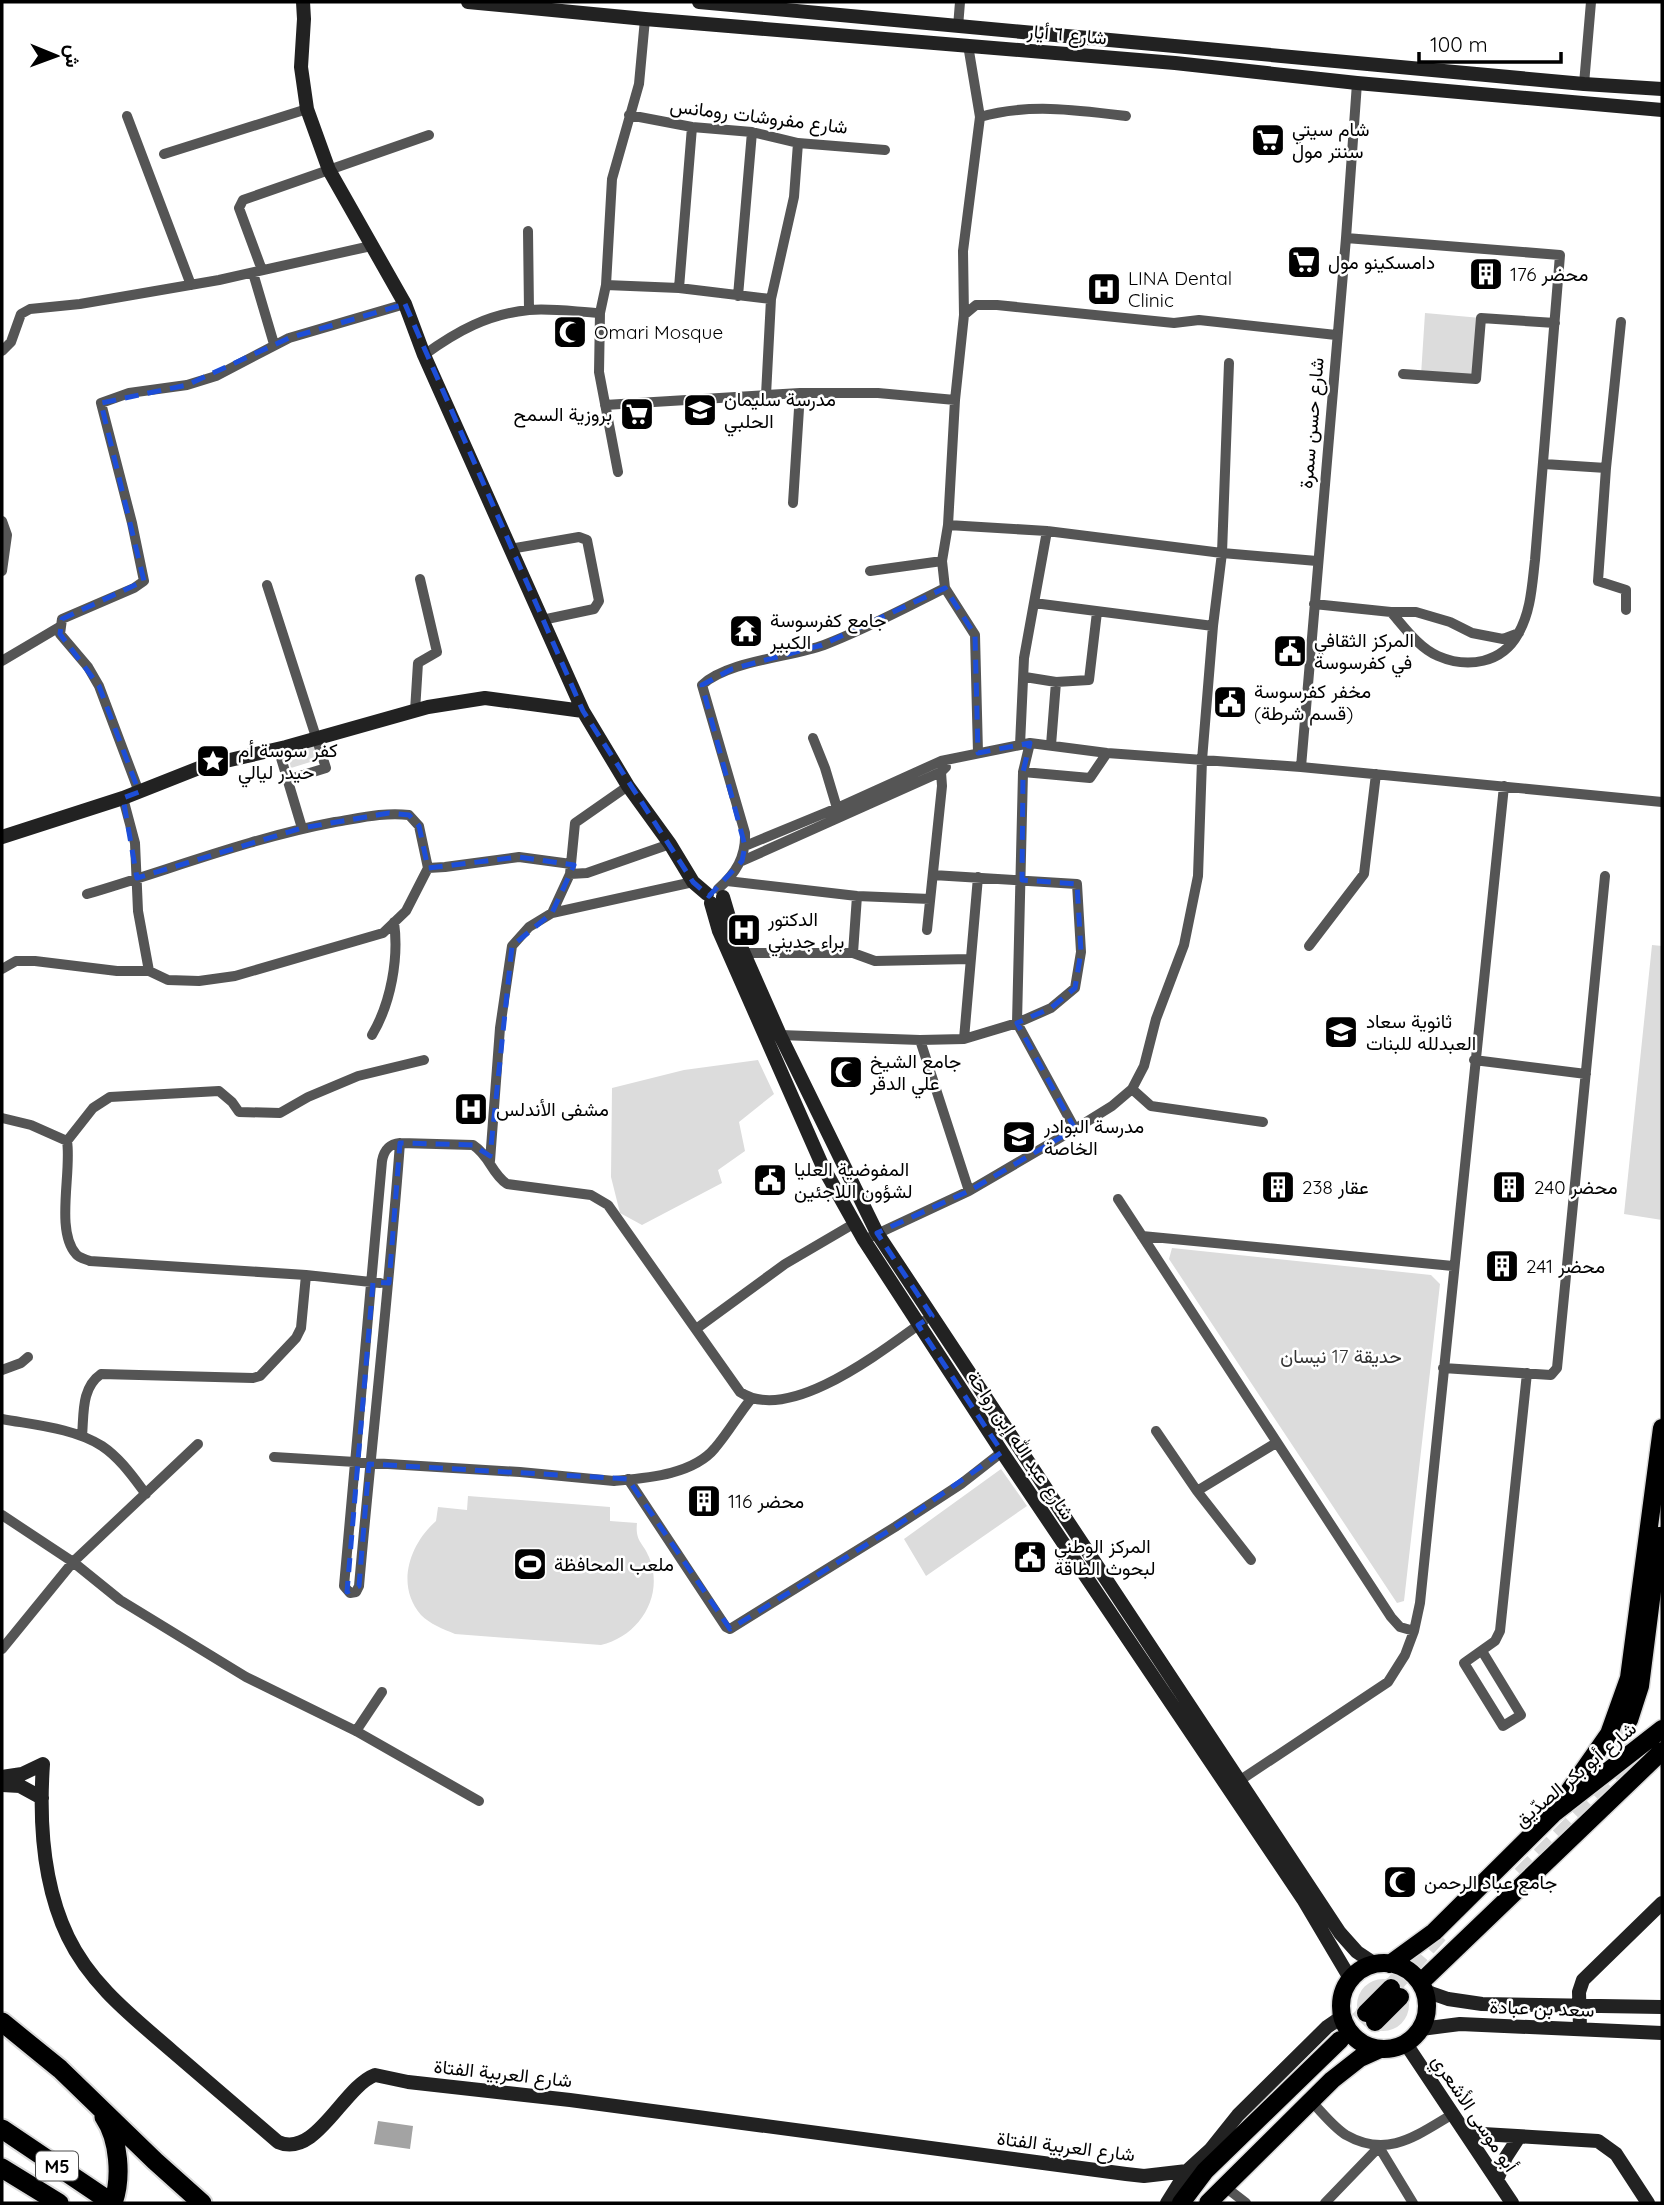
<svg xmlns="http://www.w3.org/2000/svg" width="1664" height="2205" viewBox="0 0 1664 2205" font-family="Quicksand,Vazirmatn,sans-serif">
  <style>
    .green { fill: #dcdcdc }
    .water { fill: #a3a3a3 }
    .lines { fill: none; stroke-linecap: round; stroke-linejoin: round }
    .primary-tunnel { stroke: #d9d9d9; stroke-width: 18; stroke-dasharray: 18 9; stroke-linecap: butt }
    .primary-casing { stroke: #dbdbdb; stroke-width: 21 }
    .highway-casing { stroke: #dbdbdb; stroke-width: 23 }
    .street { stroke: #555; stroke-width: 10 }
    .secondary { stroke: #222; stroke-width: 14 }
    .primary { stroke: #000; stroke-width: 18 }
    .highway { stroke: #000; stroke-width: 19 }
    .marked { fill: none; stroke: #1d4ed8; stroke-width: 5; stroke-dasharray: 14 9; stroke-linejoin: round }
    .labels { text-anchor: middle; dominant-baseline: central; stroke-width: 5; stroke-linejoin: round; paint-order: stroke }
    .shield { fill: #fff; stroke: #4c4c4c; stroke-width: 2 }
    .shield-label { font-size: 18px; font-weight: bold; fill: #000 }
    .street-label { font-size: 19px; fill: #000; stroke: #fff }
    .poi-label { font-size: 19px; fill: #000; stroke: #fff; text-anchor: start }
    .park-label { font-size: 19px; fill: #333; stroke: #fff }
  </style>
  <rect width="100%" height="100%" fill="#fff"/>
  <path class="green" d="M1425 313 1481 318 1476 379 1421 375Z
    M313 740 320 759 291 768 286 747Z
    M1652 945 1662 946V1220L1624 1214Z
    M758 1060 774 1094 739 1122 745 1151 718 1170 722 1183 642 1225 620 1213 611 1177 612 1088 684 1070Z
    M1172 1248 1431 1275 1440 1284 1404 1601 1397 1603 1169 1259Z
    M1001 1469 1027 1506 926 1576 904 1539Z
    M468 1496 610 1507V1521L637 1523C635 1542 643 1542 649 1557 665 1596 639 1636 601 1645L455 1634C443 1629 430 1624 421 1615 395 1585 410 1544 436 1521L438 1507 467 1510Z
    M1357 2005a26 26 0 1 1 52 0a26 26 0 1 1-52 0Z"/>
  <path class="water" d="M378 2121 413 2126 410 2149 374 2144Z"/>
  <g class="lines">
    <path class="primary-tunnel" d="M1607 1772 1615 1760 1629 1720
      M1521 1875 1647 1749
      M1391 1988 1439 1934
      M1340 2040 1366 2013"/>
    <g class="primary-casing">
      <path id="primary" d="M1629 1720 1640 1686 1659 1536
        M1553 1814 1609 1734 1629 1678 1662 1428
        M1341 2006a43 43 0 1 1 86 0a43 43 0 1 1-86 0Z
        M1390 1964 1434 1932 1553 1814 1662 1729
        M1420 1983 1662 1751
        M1366 2013 1391 1988
        M1375 2022 1400 1997
        M1181 2203 1205 2171 1340 2040
        M1208 2203 1332 2080 1360 2058 1380 2049"/>
    </g>
    <g class="highway-casing">
      <path id="highway" d="M2 2022 60 2069 155 2161 202 2203
        M104 2117C119 2139 122 2178 113 2203
        M2 2129 112 2203
        M2 2168 59 2203"/>
    </g>
    <path class="street" d="M958 27 960 2
      M968 45 980 117 963 251 964 315 955 400 948 525 942 561 945 588 975 635 978 753
      M1584 84 1591 2
      M629 115 692 127 752 132 798 143 885 150
      M127 116 191 285
      M980 117C1027 103 1078 110 1126 116
      M164 154 307 109
      M528 231 529 310
      M1346 238 1560 255 1535 560C1532 585 1531 612 1518 634 1502 663 1468 669 1438 656 1419 648 1404 627 1391 612
      M262 270 239 208 243 200 429 135
      M253 273 274 344
      M606 285 679 288 771 299
      M679 288 692 127
      M738 296 752 132
      M964 315 976 305H997L1174 323 1199 320 1336 335
      M1621 322 1606 468 1598 581 1626 590V610
      M2 351 11 342 21 314 30 309 80 304 219 280 371 246
      M424 355C457 331 488 314 529 310 552 308 577 312 600 313
      M1403 374 1476 379 1481 318 1555 323
      M766 395 771 299 794 197 798 143
      M605 405 800 393H878L955 400
      M1544 464 1606 468
      M618 472 599 372 600 313 606 285 612 179 639 84 645 19
      M793 503 800 393
      M2 521 7 535 2 571
      M948 525 1047 531 1222 553 1317 561
      M510 549 579 537 587 540 599 601 594 609 542 620
      M870 571 942 561
      M267 585 326 768 287 780
      M1034 603 1213 626
      M1314 604 1391 612H1416L1450 622 1472 633 1503 639 1519 633
      M2 661 61 626
      M1025 677 1056 682 1089 680 1097 612
      M415 711 418 663 437 652 420 579
      M813 738 825 768 837 808
      M1030 743 1023 772 1017 1023 1075 1129
      M1020 745 1024 658 1047 531
      M1051 745 1056 682
      M278 748 302 828
      M1301 767 1346 238 1357 83
      M1023 772 1090 778 1107 753
      M139 792 99 686 88 667 60 634 62 619 134 588 144 581 132 523 101 403 129 393 187 385 216 376 289 338 405 304
      M745 846 837 808 941 761 1030 743 1107 753 1301 767 1662 802
      M742 861 941 772
      M428 868 445 867 519 857 571 864
      M570 874 587 873 670 844
      M727 881 857 896 930 899
      M718 889C736 873 746 857 745 833L702 685C727 661 791 657 824 645 866 629 905 608 945 588
      M87 894C169 870 250 838 335 822 360 818 384 812 409 815L419 826 428 868 406 911 383 933 235 976 199 981 168 980 149 971 138 911 135 843 123 798
      M552 913 570 874 575 823 628 786
      M927 930 942 786 941 772 946 767
      M1309 946 1364 874 1376 774
      M744 953H853L875 961 970 959
      M853 953 857 896
      M2 969 16 961H35L117 971H149
      M372 1035C391 1003 399 958 394 922
      M780 1035 920 1040 964 1039 1017 1023 1051 1008 1075 988 1081 952 1077 884 933 875
      M964 1039 978 877
      M920 1040 969 1191
      M1474 1060 1586 1074
      M1132 1089 1151 1106 1263 1122
      M2 1118 31 1125 67 1141C72 1171 55 1231 76 1254 79 1258 85 1259 90 1261L306 1275 380 1283
      M67 1141 93 1108 110 1097 219 1091 232 1102 239 1112 280 1113 308 1097 358 1076 424 1060
      M400 1143C389 1291 372 1438 359 1586L356 1592 350 1593 344 1586 382 1161C384 1150 389 1144 400 1143L473 1145C490 1156 491 1173 507 1184L591 1195 608 1205 740 1392C789 1425 883 1350 924 1321
      M490 1161 500 1028 512 946 529 927 552 913 693 882
      M1118 1199 1391 1617 1400 1627 1414 1631
      M1142 1236 1453 1266
      M864 1240 969 1191 1075 1129 1112 1106 1132 1089 1144 1066 1156 1019 1184 945 1198 876 1202 760 1213 626 1222 553 1229 363
      M696 1329 785 1264 855 1223
      M1443 1368 1551 1375 1557 1368 1605 876
      M2 1370 21 1363 28 1357
      M2 1419C34 1425 74 1428 102 1446 120 1458 133 1477 146 1494
      M1156 1431 1197 1491 1251 1560
      M82 1436C84 1414 81 1388 101 1374L253 1378 260 1376 296 1338 301 1328 306 1275
      M274 1457 520 1472 614 1481C646 1478 693 1475 715 1448 728 1433 738 1415 751 1399
      M628 1479 726 1627 730 1629 895 1527 961 1484 1002 1452
      M1197 1491 1276 1443
      M2 1515 73 1562 120 1600 246 1677 356 1731 479 1801
      M2 1649 73 1562 198 1444
      M1482 1651 1521 1715 1503 1726 1464 1663 1495 1641 1500 1631 1527 1373
      M356 1731 382 1692
      M1239 1781 1388 1682 1405 1655 1414 1631 1420 1603 1504 786
      M1310 2100C1321 2111 1333 2127 1346 2135 1388 2159 1417 2135 1453 2114
      M1224 2186 1246 2203
      M1325 2203 1379 2147 1413 2203"/>
    <path class="secondary" d="M303 2 304 19 301 67 307 109 329 170 405 304 424 355 583 711 628 786 670 844 693 882 707 894
      M468 2 645 19 1175 63 1357 83 1662 110
      M699 2 1584 84 1662 89
      M2 837 123 798 204 766 286 747 428 707 485 698 583 711
      M723 897 731 924 780 1035 877 1233 1340 1933 1357 1952 1375 1964
      M711 903 719 931 823 1167 864 1240 1002 1452 1303 1899 1351 1980
      M2 1777 22 1774 43 1764C39 1822 43 1885 68 1937 91 1985 133 2017 172 2051 207 2081 242 2111 278 2142 316 2159 343 2087 375 2075L408 2082 570 2100 1126 2174 1144 2176 1187 2171
      M2 1785 20 1786 42 1798
      M1425 1991 1448 1999 1482 2004 1662 2007
      M1580 2028 1579 1992 1583 1980 1662 1903
      M1421 2029 1460 2024 1662 2033
      M1406 2044 1512 2203
      M1466 2133 1598 2141 1616 2154 1648 2203
      M1497 2180 1506 2157 1519 2137
      M1167 2203 1187 2171 1210 2150 1238 2115 1327 2027 1343 2016"/>
    <use href="#primary" class="primary"/>
    <use href="#highway" class="highway"/>
  </g>
  <path class="marked" d="M405 304 583 711 693 882 709 896 742 861 745 846 702 685 732 669 822 645 945 588 975 635 978 753 1030 743 1023 772 1022 880 1077 884 1081 952 1075 988 1051 1008 1017 1023 1075 1129 969 1191 877 1233 932 1316 918 1325 1002 1452 895 1527 730 1629 628 1479 369 1464 359 1586 347 1592 373 1282 389 1283 400 1143 473 1145 490 1156 512 946 552 913 574 865 519 857 428 868 419 826 409 815 389 813 302 828 137 878 123 798 139 792 99 686 60 634 62 619 144 581 101 403 187 385 289 338Z"/>
  <defs>
    <g id="supermarket-square" transform="scale(1.75)"><rect x="-9" y="-9" width="18" height="18" rx="4" fill="#000" stroke="#fff"/><path d="M-6-5.5h2.5l.6 2H6L4.5 2H-2.5L-4.4-4H-6ZM-1.5 3.2a1.3 1.3 0 1 0 .1 0ZM3 3.2a1.3 1.3 0 1 0 .1 0Z" fill="#fff"/></g>
    <g id="building-square" transform="scale(1.75)"><rect x="-9" y="-9" width="18" height="18" rx="4" fill="#000" stroke="#fff"/><path d="M-4-6H4V6H1V3H-1V6H-4ZM-2.5-4.3h1.7v1.8h-1.7ZM.8-4.3h1.7v1.8H.8ZM-2.5-1h1.7V.8h-1.7ZM.8-1h1.7V.8H.8Z" fill="#fff"/></g>
    <g id="hospital-square" transform="scale(1.75)"><rect x="-9" y="-9" width="18" height="18" rx="4" fill="#000" stroke="#fff"/><path d="M-5-5h3v3.5h4V-5h3V5h-3V1.5h-4V5h-3Z" fill="#fff"/></g>
    <g id="mosque-square" transform="scale(1.75)"><rect x="-9" y="-9" width="18" height="18" rx="4" fill="#000" stroke="#fff"/><path d="M3.5-4.9A6 6 0 1 0 3.5 4.9A5 5 0 1 1 3.5-4.9Z" fill="#fff"/></g>
    <g id="school-square" transform="scale(1.75)"><rect x="-9" y="-9" width="18" height="18" rx="4" fill="#000" stroke="#fff"/><path d="M0-5L7-2L0 1L-7-2ZM-4 1L0 2.5L4 1V4Q0 6-4 4Z" fill="#fff"/></g>
    <g id="temple-square" transform="scale(1.75)"><rect x="-9" y="-9" width="18" height="18" rx="4" fill="#000" stroke="#fff"/><path d="M0-6L5-2H3V0L6.5 2.5H4V6H1.5V3h-3V6H-4V2.5H-6.5L-3 0V-2H-5Z" fill="#fff"/></g>
    <g id="civic-square" transform="scale(1.75)"><rect x="-9" y="-9" width="18" height="18" rx="4" fill="#000" stroke="#fff"/><path d="M-.6-6.5H3V-4.5H.6V-3L4-1V1h2V6H-6V1h2V-1L-.6-3ZM-1.2 2.5V6h2.4V2.5Z" fill="#fff"/></g>
    <g id="sight-square" transform="scale(1.75)"><rect x="-9" y="-9" width="18" height="18" rx="4" fill="#000" stroke="#fff"/><path d="M0-6L1.8-2.2L6-1.7L2.9 1.2L3.7 5.4L0 3.3L-3.7 5.4L-2.9 1.2L-6-1.7L-1.8-2.2Z" fill="#fff"/></g>
    <g id="stadium-square" transform="scale(1.75)"><rect x="-9" y="-9" width="18" height="18" rx="4" fill="#000" stroke="#fff"/><path d="M0-5a6.5 5 0 1 0 0 10a6.5 5 0 1 0 0-10ZM-3.5-1.8h7v3.6h-7Z" fill="#fff"/></g>
  </defs>
  <g fill-rule="evenodd">
    <use href="#supermarket-square" x="1268" y="140"/>
    <use href="#supermarket-square" x="1304" y="262"/>
    <use href="#building-square" x="1486" y="274"/>
    <use href="#hospital-square" x="1104" y="289"/>
    <use href="#mosque-square" x="570" y="332"/>
    <use href="#school-square" x="700" y="410"/>
    <use href="#supermarket-square" x="637" y="414"/>
    <use href="#temple-square" x="746" y="631"/>
    <use href="#civic-square" x="1290" y="651"/>
    <use href="#civic-square" x="1230" y="702"/>
    <use href="#sight-square" x="213" y="761"/>
    <use href="#hospital-square" x="744" y="930"/>
    <use href="#school-square" x="1341" y="1032"/>
    <use href="#mosque-square" x="846" y="1072"/>
    <use href="#hospital-square" x="471" y="1109"/>
    <use href="#school-square" x="1019" y="1137"/>
    <use href="#civic-square" x="770" y="1180"/>
    <use href="#building-square" x="1278" y="1187"/>
    <use href="#building-square" x="1509" y="1187"/>
    <use href="#building-square" x="1502" y="1266"/>
    <use href="#building-square" x="704" y="1501"/>
    <use href="#civic-square" x="1030" y="1557"/>
    <use href="#stadium-square" x="530" y="1564"/>
    <use href="#mosque-square" x="1400" y="1882"/>
  </g>
  <g class="labels">
    <rect class="shield" x="36" y="2151.5" width="42" height="29" rx="5"/>
    <g class="shield-label">
      <text x="57" y="2166">M5</text>
    </g>
    <g class="street-label">
      <text transform="translate(1067 34) rotate(5)">شارع ٦ أيار</text>
      <text transform="translate(759 116) rotate(7)">شارع مفروشات رومانس</text>
      <text transform="translate(1311 423) rotate(-85)">شارع حسن سمرة</text>
      <text transform="translate(1021 1445) rotate(56)">شارع عبد الله إبن رواحة</text>
      <text transform="translate(1575 1774) rotate(-40)">شارع أبو بكر الصدّيق</text>
      <text transform="translate(1542 2008) rotate(2)">سعد بن عبادة</text>
      <text transform="translate(503 2073) rotate(6)">شارع العربية الفتاة</text>
      <text transform="translate(1475 2113) rotate(56)">أبو موسى الأشعري</text>
      <text transform="translate(1066 2146) rotate(7)">شارع العربية الفتاة</text>
    </g>
    <g class="poi-label">
      <text x="1292" y="129">شام سيتي<tspan x="1292" dy="22">سنتر مول</tspan></text>
      <text x="1328" y="262">دامسكينو مول</text>
      <text x="1510" y="274">محضر 176</text>
      <text x="1128" y="278">LINA Dental<tspan x="1128" dy="22">Clinic</tspan></text>
      <text x="594" y="332">Omari Mosque</text>
      <text x="724" y="399">مدرسة سليمان<tspan x="724" dy="22">الحلبي</tspan></text>
      <text x="612" y="414" text-anchor="end">بروزية السمح</text>
      <text x="770" y="620">جامع كفرسوسة<tspan x="770" dy="22">الكبير</tspan></text>
      <text x="1314" y="640">المركز الثقافي<tspan x="1314" dy="22">في كفرسوسة</tspan></text>
      <text x="1254" y="691">مخفر كفرسوسة<tspan x="1254" dy="22">(قسم شرطة)</tspan></text>
      <text x="238" y="750">كفر سوسة أم<tspan x="238" dy="22">حيدر ليالي</tspan></text>
      <text x="768" y="919">الدكتور<tspan x="768" dy="22">براء جديني</tspan></text>
      <text x="1366" y="1021">ثانوية سعاد<tspan x="1366" dy="22">العبدلله للبنات</tspan></text>
      <text x="870" y="1061">جامع الشيخ<tspan x="870" dy="22">علي الدقر</tspan></text>
      <text x="496" y="1109">مشفى الأندلس</text>
      <text x="1044" y="1126">مدرسة البوادر<tspan x="1044" dy="22">الخاصة</tspan></text>
      <text x="794" y="1169">المفوضية العليا<tspan x="794" dy="22">لشؤون اللاجئين</tspan></text>
      <text x="1302" y="1187">عقار 238</text>
      <text x="1534" y="1187">محضر 240</text>
      <text x="1526" y="1266">محضر 241</text>
      <text x="728" y="1501">محضر 116</text>
      <text x="1054" y="1546">المركز الوطني<tspan x="1054" dy="22">لبحوث الطاقة</tspan></text>
      <text x="554" y="1564">ملعب المحافظة</text>
      <text x="1424" y="1882">جامع عباد الرحمن</text>
    </g>
    <g class="park-label">
      <text x="1341" y="1356">حديقة 17 نيسان</text>
    </g>
  </g>
  <rect width="1664" height="2205" fill="none" stroke="#000000" stroke-width="7"/>
  <g transform="translate(56 56) rotate(91)" stroke="#ffffff" stroke-width="5" paint-order="stroke">
  <path d="M0-5L12 26L0 18L-12 26Z" fill="#000000"/>
  <text y="-10" font-size="19" font-weight="bold" text-anchor="middle" fill="#000000">ش</text>
  </g>
  <path d="M1419 52v10h142v-10" fill="none" stroke="#000000" stroke-width="3.5"/>
  <text x="1430" y="52" font-size="21" fill="#000000" stroke="#ffffff" stroke-width="5" paint-order="stroke">100 m</text>
</svg>
